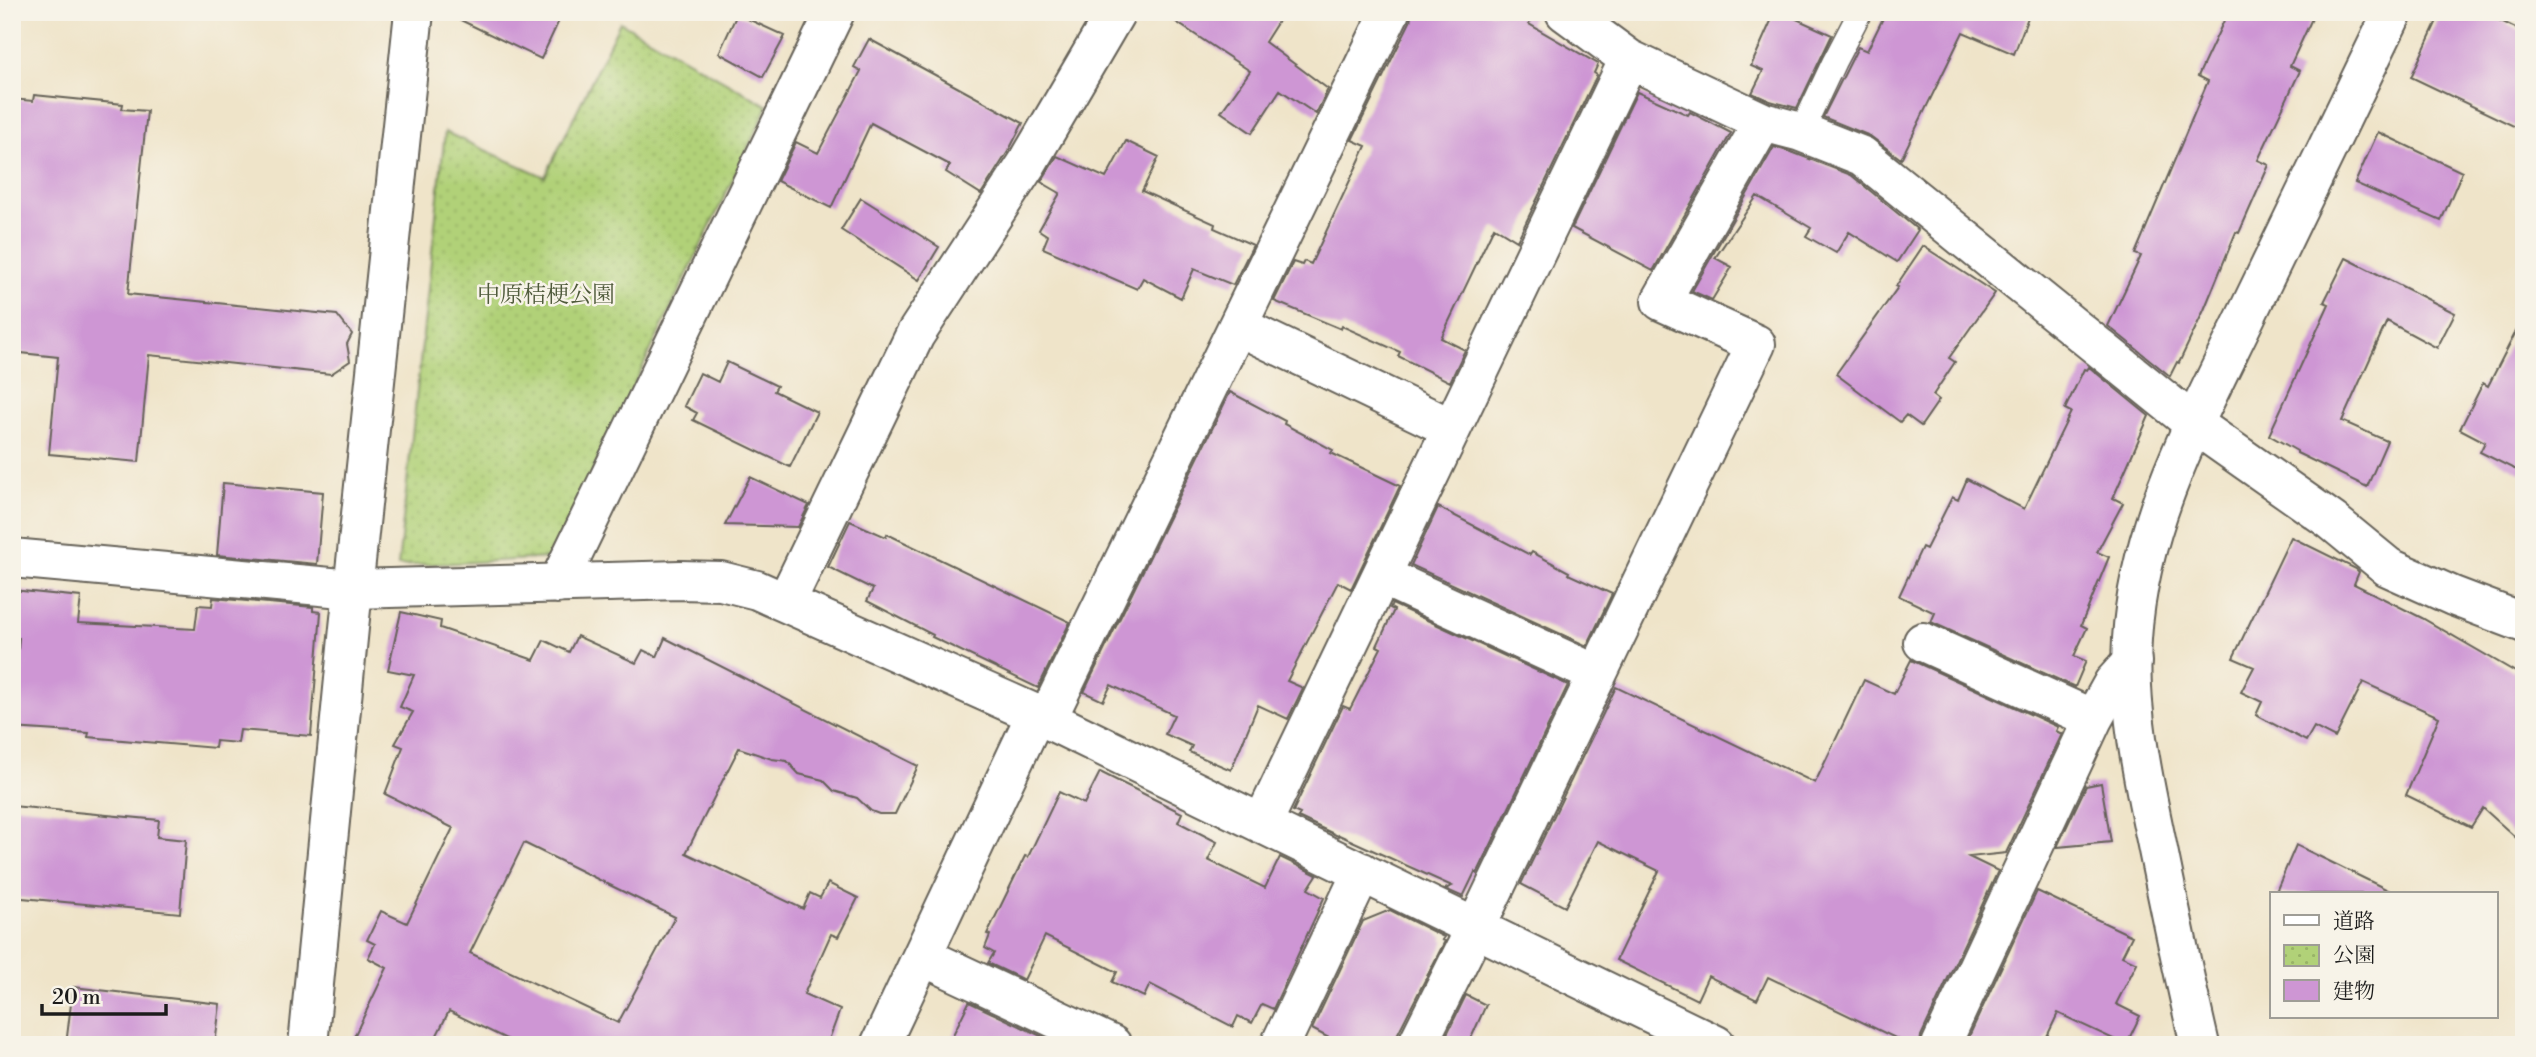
<svg xmlns="http://www.w3.org/2000/svg" width="2536" height="1057" viewBox="0 0 2536 1057" font-family="'Libre Bodoni','Noto Serif JP',serif">
  <style>
    .park { fill: url(#park-dots); stroke: #66764a; stroke-width: 2 }
    .building { fill: #ce96d4; fill-rule: evenodd }
    .lines { fill: none; stroke-linecap: round; stroke-linejoin: round }
    .service-casing { stroke: #666259; stroke-width: 26 }
    .minor-casing { stroke: #666259; stroke-width: 42 }
    .tertiary-casing { stroke: #666259; stroke-width: 42 }
    .service { stroke: #fff; stroke-width: 23 }
    .minor { stroke: #fff; stroke-width: 38 }
    .tertiary { stroke: #fff; stroke-width: 38 }
    .labels { text-anchor: middle; dominant-baseline: central; stroke-width: 5; stroke-linejoin: round; paint-order: stroke }
    .park-label { font-size: 23px; fill: #505b3c; stroke: #f7f3e8 }
  </style>
  <defs>
    <pattern id="park-dots" width="8" height="8" patternUnits="userSpaceOnUse" patternTransform="scale(1.75)"><rect width="8" height="8" fill="#b1d178"/><path d="M2 2h.1M6 6h.1" fill="none" stroke="#98b367" stroke-width="1.8" stroke-linecap="round"/></pattern>
  </defs>
  <rect width="100%" height="100%" fill="#f7f3e8"/>
  <filter id="ink" filterUnits="userSpaceOnUse"><feTurbulence type="fractalNoise" baseFrequency=".0143" numOctaves="2"/><feDisplacementMap in="SourceGraphic" scale="14" xChannelSelector="R" yChannelSelector="G"/><feConvolveMatrix kernelMatrix="1 2 1 2 8 2 1 2 1" color-interpolation-filters="sRGB"/></filter>
  <filter id="wash" filterUnits="userSpaceOnUse"><feTurbulence type="fractalNoise" baseFrequency=".00686" numOctaves="4" result="noise"/><feDisplacementMap in="SourceGraphic" scale="28" xChannelSelector="R" yChannelSelector="G"/><feGaussianBlur stdDeviation="1.57" result="paint"/><feColorMatrix in="noise" values="0 0 0 0 0 0 0 0 0 0 0 0 0 0 0 0 0 1.4 0 .05"/><feComposite in="paint" operator="in"/></filter>
  <g filter="url(#wash)">
    <rect width="100%" height="100%" fill="#efe4c9"/>
    <path class="park" d="M620 22 768 106 551 558 398 566 445 132 545 177Z"/>
    <g id="blocks">
      <path class="building" d="M444 12H563L541 59Z
        M1161 12H1284L1265 42 1328 89 1316 114 1280 90 1252 133 1221 112 1250 71Z
        M1412 12H1535L1529 24 1598 64 1594 73 1597 75 1517 241 1494 227 1441 338 1465 350 1450 382 1398 356 1400 352 1342 326 1341 329 1274 301 1293 262 1302 265 1304 261 1311 264 1366 146 1352 140 1410 22Z
        M1775 12H1781L1832 35 1797 108 1770 101 1752 93 1763 71 1751 66Z
        M1886 12H2030L2014 54 1963 32 1901 159 1870 136 1823 117 1858 47 1867 51Z
        M2228 12H2315L2290 66 2300 71 2258 160 2269 165 2239 233 2236 232 2204 310 2179 363 2177 362 2170 376 2108 326 2141 256 2135 254 2208 81 2198 76Z
        M2441 12H2482L2524 32V131L2411 77Z
        M737 14 785 36 763 77 719 53Z
        M869 39 1023 123 1009 150 981 194 946 172 950 165 871 123 831 208 777 181 796 142 818 153 861 71 854 67Z
        M1637 92 1688 115 1690 112 1731 133 1653 271 1572 228Z
        M34 95 123 104 122 109 147 111 128 294 337 315 352 334 347 344 350 361 331 374 149 355 139 462 49 454 58 357 12 352V99L33 101Z
        M2378 132 2462 172 2441 221 2355 183Z
        M1126 141 1159 157 1142 191 1215 224 1214 228 1253 245 1233 285 1194 269 1181 298 1143 278 1137 289 1043 248 1048 236 1039 230 1060 193 1041 182 1057 156 1106 178Z
        M1774 147 1794 153 1851 175 1918 230 1897 262 1849 232 1836 253 1806 236 1811 228 1757 196 1715 258 1732 267 1712 300 1692 291Z
        M861 198 939 247 919 280 841 230Z
        M1923 246 1995 293 1949 358 1955 362 1933 395 1939 400 1921 426 1906 415 1900 422 1836 374 1898 287 1896 286Z
        M2346 258 2455 313 2437 348 2387 321 2342 421 2387 441 2367 487 2297 453V451L2269 435 2329 304 2324 302Z
        M2524 316V474L2480 452 2485 442 2460 429 2483 383 2488 386Z
        M727 362 777 386 774 391 817 412 790 467 693 420 697 413 684 406 700 373 718 382Z
        M2089 367 2149 416 2113 498 2123 503 2097 552 2109 557 2081 625 2087 628 2074 656 2086 661 2075 687 1931 622 1935 613 1899 596 1922 547 1926 549 1952 497 1958 500 1967 479 2024 509 2071 412 2065 409 2084 369 2087 370Z
        M1230 392 1285 421 1284 424 1333 450 1331 453 1400 486 1351 589 1338 582 1287 681 1303 688 1288 719 1258 705 1231 770 1189 752 1192 746 1165 734 1174 715 1111 685 1103 701 1084 692Z
        M750 477 809 505 798 527 725 525Z
        M223 483 323 492 317 564 217 555Z
        M1438 507 1530 555 1532 552 1569 572 1568 574 1612 594 1587 646 1411 565Z
        M850 521 886 537 887 534 1070 622 1038 688 932 637 933 635 867 601 873 589 828 567Z
        M2291 537 2356 569 2359 572 2354 584 2422 618 2524 677V845L2483 808 2471 827 2406 795 2439 717 2363 682 2335 738 2314 727 2306 741 2256 715 2262 702 2241 692 2254 667 2233 658Z
        M12 590 81 597 78 623 195 629 198 605 212 606 213 598 313 607V611L321 612 311 736 240 730 238 743 216 741 215 748 88 737 89 733 12 728 19 638H12Z
        M1392 604 1568 685 1477 874 1475 872 1463 897 1445 889 1452 886 1339 835 1338 836 1298 817 1300 814 1293 811 1343 706 1350 709 1381 648 1377 646 1394 610 1390 608Z
        M401 612 441 621 440 628 534 660 544 640 569 652 577 636 636 663 643 650 657 657 665 638 918 766 895 814H879L871 811 857 798 834 791 823 780 799 774 787 761 772 759 739 748 686 853 803 909 810 893 820 898 828 883 858 898 838 937 831 934 804 994 840 1010 827 1045H519L449 1011 432 1045H350L387 968 368 958 375 944 367 940 381 911 407 923 453 828 385 794 403 747 395 744 413 712 400 707 414 675 388 670ZM524 843 675 917 618 1023 470 953Z
        M1911 660 2058 727 2056 731 2062 734 2006 853 1969 857 1998 871 1921 1036 1920 1045H1910L1768 977 1757 1000 1708 976 1697 1000 1616 960 1659 871 1598 841 1565 907 1521 884 1616 687 1815 783 1864 680 1894 694Z
        M1100 772 1182 813 1178 822 1217 842 1208 860 1265 888 1280 857 1317 875 1308 889 1324 898 1273 1009 1262 1004 1252 1023 1238 1016 1233 1027 1150 984 1144 997 1112 982 1117 972 1045 936 1024 980 988 963 994 953 985 948 990 935 987 934 1025 856 1028 857 1059 792 1084 804Z
        M2101 783 2111 842 2057 847 2086 786Z
        M12 806 159 820 157 837 186 840 180 913 12 897Z
        M2296 845 2396 894H2275Z
        M2037 891 2132 936 2122 956 2137 963 2116 1004 2140 1016 2126 1045 2058 1013 2043 1045H1965Z
        M1390 910 1444 937 1442 940 1445 941 1397 1035 1395 1045H1342L1312 1029 1363 921Z
        M73 987 220 1004 215 1045H66Z
        M1466 995 1486 1005 1468 1045 1446 1036Z
        M969 1002 1045 1038 1059 1045H948Z"/>
    </g>
  </g>
  <g filter="url(#ink)">
    <use href="#blocks" fill-opacity="0" stroke="#666259" stroke-width="2"/>
    <g class="lines">
      <g class="service-casing">
        <path id="service" d="M1801 132 1834 62 1860 12"/>
      </g>
      <g class="minor-casing">
        <path id="minor" d="M1565 12 1629 59 1763 122 1801 132 1862 156 2194 424 2332 521 2388 567 2453 596 2524 623
          M1238 326 1451 428
          M12 558 353 589 680 580 721 581 757 590 1047 719 1716 1045
          M1382 576 1596 674
          M558 584 835 12
          M786 602 915 335 1028 162 1116 12
          M1923 642 2093 719
          M1047 719 1390 12
          M1262 824 1629 59
          M922 956 1112 1045
          M880 1045 1036 714
          M1280 1045 1362 872
          M1417 1045 1475 929 1756 344 1661 301 1763 122
          M1941 1045 2093 719 2113 683 2132 662"/>
      </g>
      <g class="tertiary-casing">
        <path id="tertiary" d="M308 1045 349 628 414 12
          M2200 1045C2184 977 2170 909 2156 840 2142 774 2128 707 2132 639 2139 521 2199 414 2249 310 2297 210 2345 111 2393 12"/>
      </g>
      <use href="#service" class="service"/>
      <use href="#minor" class="minor"/>
      <use href="#tertiary" class="tertiary"/>
    </g>
  </g>
  <g class="labels">
    <g class="park-label">
      <text x="546" y="295">中原桔梗公園</text>
    </g>
  </g>
  <rect width="2536" height="1057" fill="none" stroke="#f7f3e8" stroke-width="42"/>
  <rect x="2270" y="892" width="228" height="126" fill="#f7f3e8" stroke="#9f9d96" stroke-width="2"/>
  <rect x="2284" y="915" width="35" height="10" fill="#ffffff" stroke="#9f9d96" stroke-width="2"/>
  <text x="2333" y="928" font-size="21" fill="#1c1c1c">道路</text>
  <rect x="2284" y="945" width="35" height="21" fill="url(#park-dots)" stroke="#9f9d96" stroke-width="2"/>
  <text x="2333" y="962" font-size="21" fill="#1c1c1c">公園</text>
  <rect x="2284" y="980" width="35" height="21" fill="#ce96d4" stroke="#9f9d96" stroke-width="2"/>
  <text x="2333" y="998" font-size="21" fill="#1c1c1c">建物</text>
  <path d="M42 1004v10h124v-10" fill="none" stroke="#1c1c1c" stroke-width="3.5"/>
  <text x="52" y="1004" font-size="21" fill="#1c1c1c" stroke="#f7f3e8" stroke-width="5" paint-order="stroke">20 m</text>
</svg>
